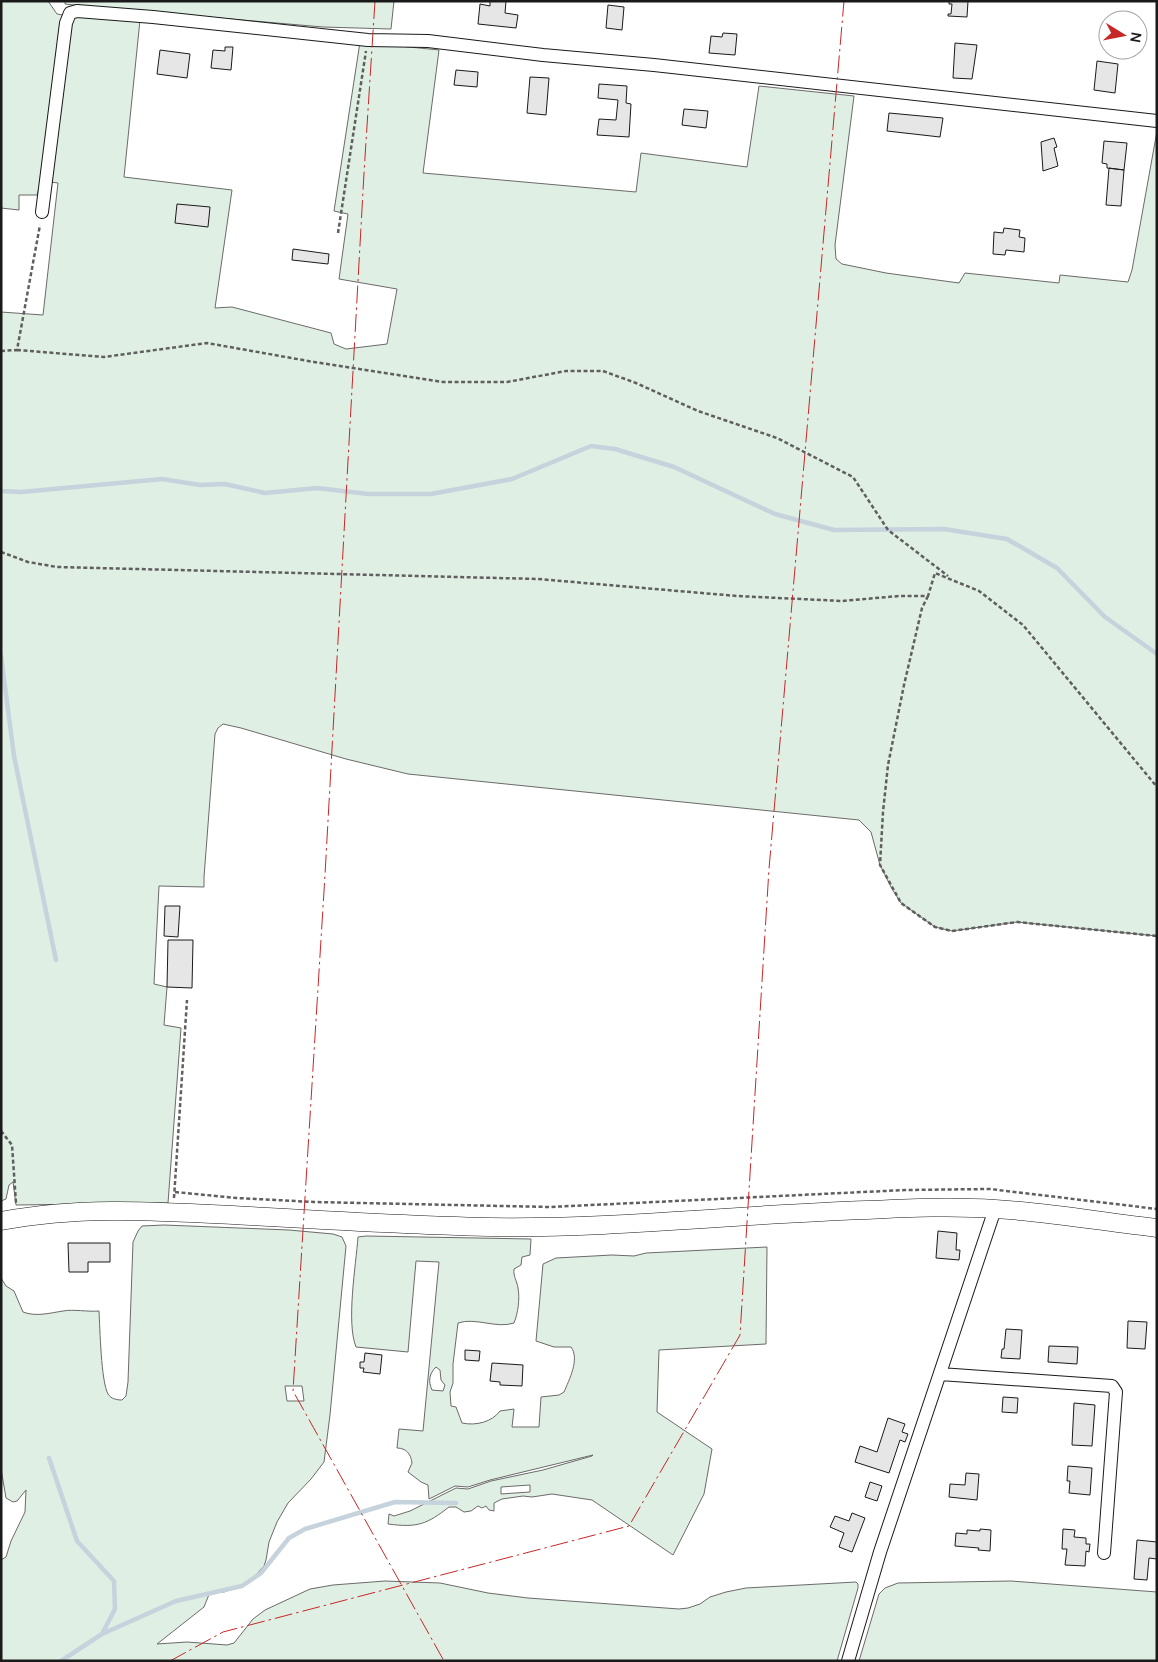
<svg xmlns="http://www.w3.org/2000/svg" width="1158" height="1662" viewBox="0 0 1158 1662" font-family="Manrope,sans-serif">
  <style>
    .green { fill: #e0efe3; stroke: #6a6a6a; fill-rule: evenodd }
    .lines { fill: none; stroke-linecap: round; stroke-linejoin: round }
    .stream { stroke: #c6d2dc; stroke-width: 4.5 }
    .building { fill: #e6e6e6; stroke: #1a1a1a }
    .street-casing { stroke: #1a1a1a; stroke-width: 14 }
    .secondary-casing { stroke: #1a1a1a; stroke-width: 19 }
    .path { stroke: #5f5f5f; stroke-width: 2.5; stroke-dasharray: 4 2.5; stroke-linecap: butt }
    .street { stroke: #fff; stroke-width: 12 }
    .secondary { stroke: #fff; stroke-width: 18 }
    .power { stroke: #c62828; stroke-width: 1; stroke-dasharray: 18 4 2.5 4; stroke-linecap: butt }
  </style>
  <rect width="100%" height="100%" fill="#fff"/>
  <path class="green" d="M1 1H48L57 14 63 15 41 181 37 195H19V210L1 208Z
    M65 1H394L391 29 323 27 91 7 65 4Z
    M77 15 140 20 124 177 232 190 215 308 232 307 331 333 334 344 346 349 387 344 397 289 339 279 348 214 334 211 360 42 439 50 423 173 636 192 641 153 747 167 759 86 854 96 835 245 836 259 842 264 886 273 959 283 965 273 1059 283 1060 275 1128 282 1132 270 1157 131V936L1017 922 952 931 935 927 901 903 892 889 880 865 871 832 859 820 408 774 346 759 241 728 223 724 218 728 215 734 204 877V887L159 886 154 984 167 987 164 1025 181 1028 168 1203 16 1205 13 1182 9 1185 6 1199 1 1201V312L43 315 58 183 50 182 72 20Z
    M164 1225 289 1230 333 1234 342 1237 346 1246 330 1415 324 1462 311 1479 288 1503 277 1522 269 1542 266 1560 264 1566 249 1583 224 1592H210L204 1607 157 1644 187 1642 227 1645 234 1643 253 1619 265 1610 310 1589 333 1585 385 1581 440 1583 488 1593 528 1598 679 1609 688 1608 700 1604 710 1597 726 1592 746 1588 856 1582 858 1584V1588L837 1661H1V1560L6 1557 11 1541 25 1512 26 1490 17 1501 13 1502 6 1498 1 1469V1278L6 1286 14 1291 23 1312C36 1317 50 1313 63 1311 74 1309 87 1312 99 1311 100 1329 101 1381 108 1394 111 1399 117 1400 122 1400L126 1396 128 1382 133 1242 138 1231 142 1226ZM285 1386H302L304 1401H287Z
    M366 1236 531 1239 530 1255 522 1257 521 1265 514 1269C513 1276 517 1281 518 1288 520 1299 518 1313 514 1323 496 1329 476 1317 458 1323L453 1364V1383L450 1392 451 1406 456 1407 462 1423C476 1426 492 1422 500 1411L514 1409 512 1427H539L541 1397 559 1395 564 1392C569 1380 580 1359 571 1347H554L536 1341 543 1264 556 1258 612 1255 634 1256 646 1253 767 1247 766 1344 659 1350 657 1412 712 1449 704 1494 673 1555 592 1500 552 1494 532 1497 523 1496 502 1499 494 1503V1511L489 1510 486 1506 482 1508 478 1506 471 1511 464 1512 456 1507H449C427 1524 418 1528 388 1524L389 1514 394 1516 410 1511 456 1488 468 1489 491 1481 543 1470 592 1456 593 1455 490 1480 468 1487 455 1486 429 1499 428 1485 421 1482 408 1472 412 1463C411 1454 406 1448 397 1448L399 1429 423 1431 439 1262 416 1261 408 1352 356 1347C346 1322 356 1265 358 1237ZM436 1367 440 1370 441 1380 445 1385 443 1391 432 1390C428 1381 429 1374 436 1367ZM530 1485V1492L501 1494V1487Z
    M1011 1581 1157 1592V1661H859L879 1594 885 1588 898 1583Z"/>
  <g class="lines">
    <path class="stream" d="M1 491 21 492 162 479 200 485 225 484 265 493 317 488 368 494H431L512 479 591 446 615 449 674 467 775 514 834 530 944 529 1007 539 1057 568 1105 617 1157 654
      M1 656 14 756 56 960
      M49 1458 77 1541 114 1581 115 1609 102 1634
      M61 1661 102 1634 176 1601 242 1586 261 1573 289 1538 305 1529 395 1502 456 1503"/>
  </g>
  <path class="building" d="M490 1H506L505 13 518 15 516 28 478 24 480 4 490 6Z
    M949 1H968L967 17 948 16V14H951L952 4H949Z
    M608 5 624 7 622 30 606 28Z
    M723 33 737 34 735 55 709 53 711 36 722 37Z
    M955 43 977 45 972 79 953 78Z
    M225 47H233L231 70 211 68 213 50 225 51Z
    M160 50 190 54 187 78 157 74Z
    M1097 61 1118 64 1115 93 1094 90Z
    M456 70 478 72 477 87 454 85Z
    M530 77 549 78 546 115 527 113Z
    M599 84 627 86 626 103 631 104 629 137 597 135 599 119 616 120 618 100 598 98Z
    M684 109 708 111 706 128 682 125Z
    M889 113 943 118 940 137 887 131Z
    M1054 138 1057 147 1054 148 1058 166 1043 171 1041 142Z
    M1104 141 1127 143 1124 170 1107 168V164L1102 163Z
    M1109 168 1124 170 1121 206 1106 205Z
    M177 204 210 207 208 227 175 223Z
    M1004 228 1020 230 1019 237 1025 238 1024 252 1006 250 1005 255 993 254 994 232 1003 233Z
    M293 249 329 254 328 264 292 260Z
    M165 906H180L178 937 164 936Z
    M168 940H193L192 988 167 987Z
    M938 1231 957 1233 956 1250H960L959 1260 936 1258Z
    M68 1243H110V1262H88V1272H69Z
    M1128 1321 1147 1322 1145 1349 1127 1348Z
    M1006 1329 1022 1330 1020 1359 1001 1358 1002 1349H1004Z
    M1049 1346 1078 1347 1077 1364 1048 1362Z
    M465 1350 480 1351 479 1361 465 1360Z
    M365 1353 382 1355 380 1374 363 1372 364 1368H360V1362H364Z
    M492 1363 523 1365 522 1386 500 1385V1382L490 1381Z
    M1003 1397 1018 1398 1017 1413 1002 1412Z
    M1074 1403 1095 1405 1092 1446 1072 1445Z
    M888 1418 905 1424 902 1432 908 1434 905 1442 900 1440 889 1473 855 1462 860 1446 877 1452Z
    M1068 1466 1092 1468 1090 1495 1069 1493 1070 1481H1067Z
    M966 1473 979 1474 977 1500 949 1497 950 1484 965 1485Z
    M870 1482 882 1486 877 1501 865 1497Z
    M852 1513 865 1518 852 1552 839 1547 844 1533 830 1527 835 1516 849 1521Z
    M980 1529 991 1530 990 1551 978 1550 979 1548 955 1546 956 1533 967 1534V1530L980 1531Z
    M1063 1529 1075 1530 1074 1537 1086 1538V1544H1090L1089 1552 1086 1551 1085 1566 1065 1565 1067 1549H1062Z
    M1137 1540 1157 1542V1559L1149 1558 1147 1580 1134 1579Z"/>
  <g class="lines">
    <g class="street-casing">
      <path id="street" d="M42 212 66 23 70 13 77 11 153 17 368 40 428 41 543 55 654 65 1157 121
        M940 1374 1112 1386 1116 1392 1104 1553
        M848 1661 880 1552 995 1209"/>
    </g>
    <g class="secondary-casing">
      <path id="secondary" d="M1 1221C78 1206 156 1211 233 1215 318 1220 404 1225 489 1227 615 1229 741 1214 867 1210 909 1208 953 1206 995 1209 1048 1212 1104 1222 1157 1228"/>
    </g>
    <path class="path" d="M338 233 366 51
      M17 350 104 357 207 343 314 362 443 382H507L566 371H603L636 383 698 411 777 438 853 477 888 530 948 576
      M1 351 17 350 40 225
      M1 552 28 562 57 567 538 579 737 596 842 601 899 596H928L935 573 979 591 1023 625 1157 787
      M928 596 922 608 904 685 888 765 883 812 880 865 901 903 935 927 952 931 1017 922 1157 936
      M1 1131 12 1145 16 1203
      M175 1192 237 1198 314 1202 550 1207 905 1190 990 1189 1157 1209
      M174 1198 187 1000"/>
    <use href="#street" class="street"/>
    <use href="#secondary" class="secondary"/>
    <path class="power" d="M375 1 364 173 325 875 293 1391 444 1661
      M170 1661 223 1632 629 1526 740 1335 769 869 844 1"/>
  </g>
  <rect width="1158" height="1662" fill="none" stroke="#1a1a1a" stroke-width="5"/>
  <g transform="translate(1123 35) rotate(100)"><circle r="24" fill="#ffffff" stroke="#a3a3a3"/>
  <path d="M0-4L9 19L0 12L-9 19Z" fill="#c62828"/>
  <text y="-8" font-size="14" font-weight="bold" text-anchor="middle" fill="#1a1a1a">N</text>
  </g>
</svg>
